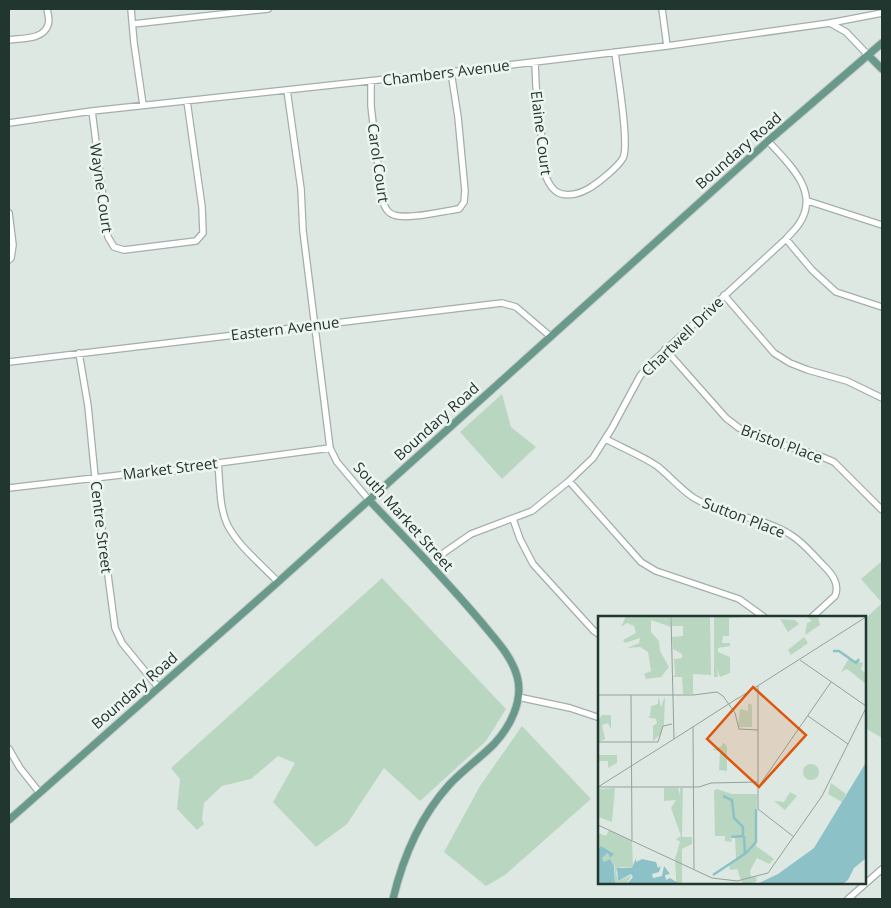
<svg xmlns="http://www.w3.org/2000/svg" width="891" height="908" viewBox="0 0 891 908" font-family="'Open Sans',sans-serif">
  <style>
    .green { fill: #b9d7c0 }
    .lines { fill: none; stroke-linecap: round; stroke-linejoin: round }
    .minor-casing { stroke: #a2afaa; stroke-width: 8 }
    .major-casing { stroke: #bdc3c1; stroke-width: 9 }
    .minor { stroke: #fff; stroke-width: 5.5 }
    .major { stroke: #68998a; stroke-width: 7 }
    .labels { text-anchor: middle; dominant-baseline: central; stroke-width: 5; stroke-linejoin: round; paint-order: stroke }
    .street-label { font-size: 15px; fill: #223630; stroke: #eef5f1 }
    .inset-river { fill: none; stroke: #8cc1c8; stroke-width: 2.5 }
    .inset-road { fill: none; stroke: #93a19b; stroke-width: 1 }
    .view { fill: #de570e; fill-opacity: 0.15; stroke: #de570e; stroke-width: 2.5 }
    .inset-edge { fill: none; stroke: #223630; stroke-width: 2.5 }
  </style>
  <rect width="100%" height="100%" fill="#dee8e3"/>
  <path class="green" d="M502 394 511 427 536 447 502 479 460 432Z
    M882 561V738L865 728V619L882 603 861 579Z
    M382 578 506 709 486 741 420 801 384 768 347 824 316 847 273 802 295 763 278 756 251 779 222 786 204 803 202 819 204 824 197 830 177 809 180 779 171 768Z
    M522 726 591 799 505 875 486 886 444 852 480 786Z"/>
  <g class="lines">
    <g class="minor-casing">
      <path id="minor" d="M131 9 134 43 143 105
        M662 9 667 46
        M830 23 846 32 868 55
        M133 24 268 9
        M9 40C22 38 43 40 48 25 50 20 48 14 47 9
        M535 62 536 86 546 177C552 191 559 197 575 194 585 192 593 186 601 180 609 173 618 167 623 158 630 145 617 71 615 52
        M371 81V106L382 200C385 207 387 213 394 215 408 220 443 211 459 209L464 202 465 191 458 117 451 72
        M287 90 301 189 303 231 330 448 337 462 369 500
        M92 111 108 237 114 247 124 250 196 241 203 233 202 207 187 101
        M9 123 92 111 451 72 667 46 830 23 882 13
        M808 201 882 225
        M9 213 13 245 11 258 9 260
        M786 239 812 270 836 292 882 307
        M724 295 774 353 790 363 808 370 847 381 882 398
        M665 349 726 418 739 428 771 441 820 456 834 462 882 510
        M79 353 88 406 95 477 115 628 122 643 158 687
        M9 362 502 303 516 307 550 336
        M606 439C622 448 641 455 657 466 670 476 680 489 694 498 723 516 762 516 791 535 804 543 813 555 824 566 832 574 840 584 835 596L812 617
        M218 463C220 482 219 506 227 524 238 546 261 564 278 582
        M569 481 641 562 656 571 739 599 764 617
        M9 488 146 472 173 471 218 463 330 448
        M513 519 520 539 533 564 594 631 600 635
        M431 566 445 552 471 534 532 511 569 481 593 458 612 428 640 376 647 367 786 239C790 234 795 230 799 224 821 192 789 164 768 141
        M518 697 570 708 600 718
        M9 749 20 768 39 792
        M848 899 882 869"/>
    </g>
    <g class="major-casing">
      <path id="major" d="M868 55 882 69
        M369 500C407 540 446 580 482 623 495 639 511 655 517 676 524 700 510 727 494 744 480 758 463 770 449 785 420 817 403 857 393 899
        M9 820 278 582 768 141 882 43"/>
    </g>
    <use href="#minor" class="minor"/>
    <use href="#major" class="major"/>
  </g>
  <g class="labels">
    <g class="street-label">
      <text transform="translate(446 72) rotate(-7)">Chambers Avenue</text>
      <text transform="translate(542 133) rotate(83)">Elaine Court</text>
      <text transform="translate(738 150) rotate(-41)">Boundary Road</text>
      <text transform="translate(379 163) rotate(82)">Carol Court</text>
      <text transform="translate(102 188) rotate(82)">Wayne Court</text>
      <text transform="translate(285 328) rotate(-7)">Eastern Avenue</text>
      <text transform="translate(682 336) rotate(-44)">Chartwell Drive</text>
      <text transform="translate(436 421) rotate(-42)">Boundary Road</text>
      <text transform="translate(782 443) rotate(20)">Bristol Place</text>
      <text transform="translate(170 468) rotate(-7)">Market Street</text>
      <text transform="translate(404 516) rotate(48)">South Market Street</text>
      <text transform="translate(744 517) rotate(21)">Sutton Place</text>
      <text transform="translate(102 527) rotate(83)">Centre Street</text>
      <text transform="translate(134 690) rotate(-41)">Boundary Road</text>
    </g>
  </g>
  <g transform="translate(598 616)">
    <rect width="268" height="268" fill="#dee8e3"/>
    <path d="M28 0H72L73 11 53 4V16L61 25 62 35 71 51 63 61 48 63 46 58 53 55 50 36 42 31 29 32 41 27 42 22 27 27 25 24 38 17 36 10 29 7 23 11ZM74 0H112L113 59 95 58V78H85L84 61H74L77 59 76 43 84 42V38L75 33 74 21 85 20V10H74ZM116 0H160L131 2V20H125L124 27H132V30L120 32V36L132 41V57L122 61 119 53 120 61H116ZM208 0H220L222 9 207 19 209 7 214 5ZM182 3 197 4 201 8 190 16ZM206 21 210 27 193 39 190 34ZM251 42 265 47 263 53 267 57V67L249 53 243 56ZM60 80 63 91 67 80 66 108 63 118 55 125V110L59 107 58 103 49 101 52 100 53 90 60 88ZM150 87 154 89V111H140L142 93 150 95ZM4 99H13V113L10 107 4 109 7 123 0 126V104ZM125 126 129 131V155L121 154 122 135 114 134 124 130ZM0 139H19V147L10 152V145H0ZM205 156a8 8 0 1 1 16 0a8 8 0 1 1-16 0ZM233 167 248 178 244 186 230 178ZM17 172 14 206 0 201V173ZM66 172H80L82 179V172H85L84 221H94V228L84 233V267H78V261L77 243 82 226 78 223 83 220 73 192 78 184 66 185ZM119 173 134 178H159L158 230 176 243 171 248 159 242 152 255 153 260 158 261 159 265 155 267H144L139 253 132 254 131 249 138 245 137 220 132 221 134 226 127 225V220H117L116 175ZM192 176 199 180 187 194 176 185 186 186ZM11 214 34 225 35 252 22 251 18 256 20 265 34 259 29 267H17V251L12 243 6 246 4 242 10 237 1 231 0 234V217L8 220Z" fill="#b9d7c0"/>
    <path d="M267 148V243L256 252 250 264 246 267H161L180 258 216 232ZM3 230 16 238 12 242 10 237 4 242 6 246 12 243 16 250 17 267H0V234ZM38 242V246L44 243 58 246 60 252 63 250 61 256 54 258 55 262 64 260 66 250 72 258 67 259 68 264 72 262 80 267H30L35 261 33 258 20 265 19 252H34Z" fill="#8cc1c8"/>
    <path class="inset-river" d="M235 35H241L258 47 261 43M125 180 134 184 136 202 145 211V220L133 221M146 220 147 238M115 259 148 237 158 226V193"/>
    <path class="inset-road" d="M73 0 76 123 140 82M202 44 268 90M160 70V193L196 221M0 79H95L119 76 125 80 137 97 141 113 160 114M33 79 34 224M139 83 268 1M210 100 250 128M95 111 96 253M0 126H60L65 110 74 108M161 170 233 66M0 171H101L113 167 159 166M0 171 76 123M0 209 114 262 139 265 170 257 224 180 268 92"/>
    <path class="view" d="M155 71 208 119 161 171 109 123Z"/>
    <rect width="268" height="268" class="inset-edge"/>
  </g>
  <rect width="891" height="908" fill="none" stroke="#223630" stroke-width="20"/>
</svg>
